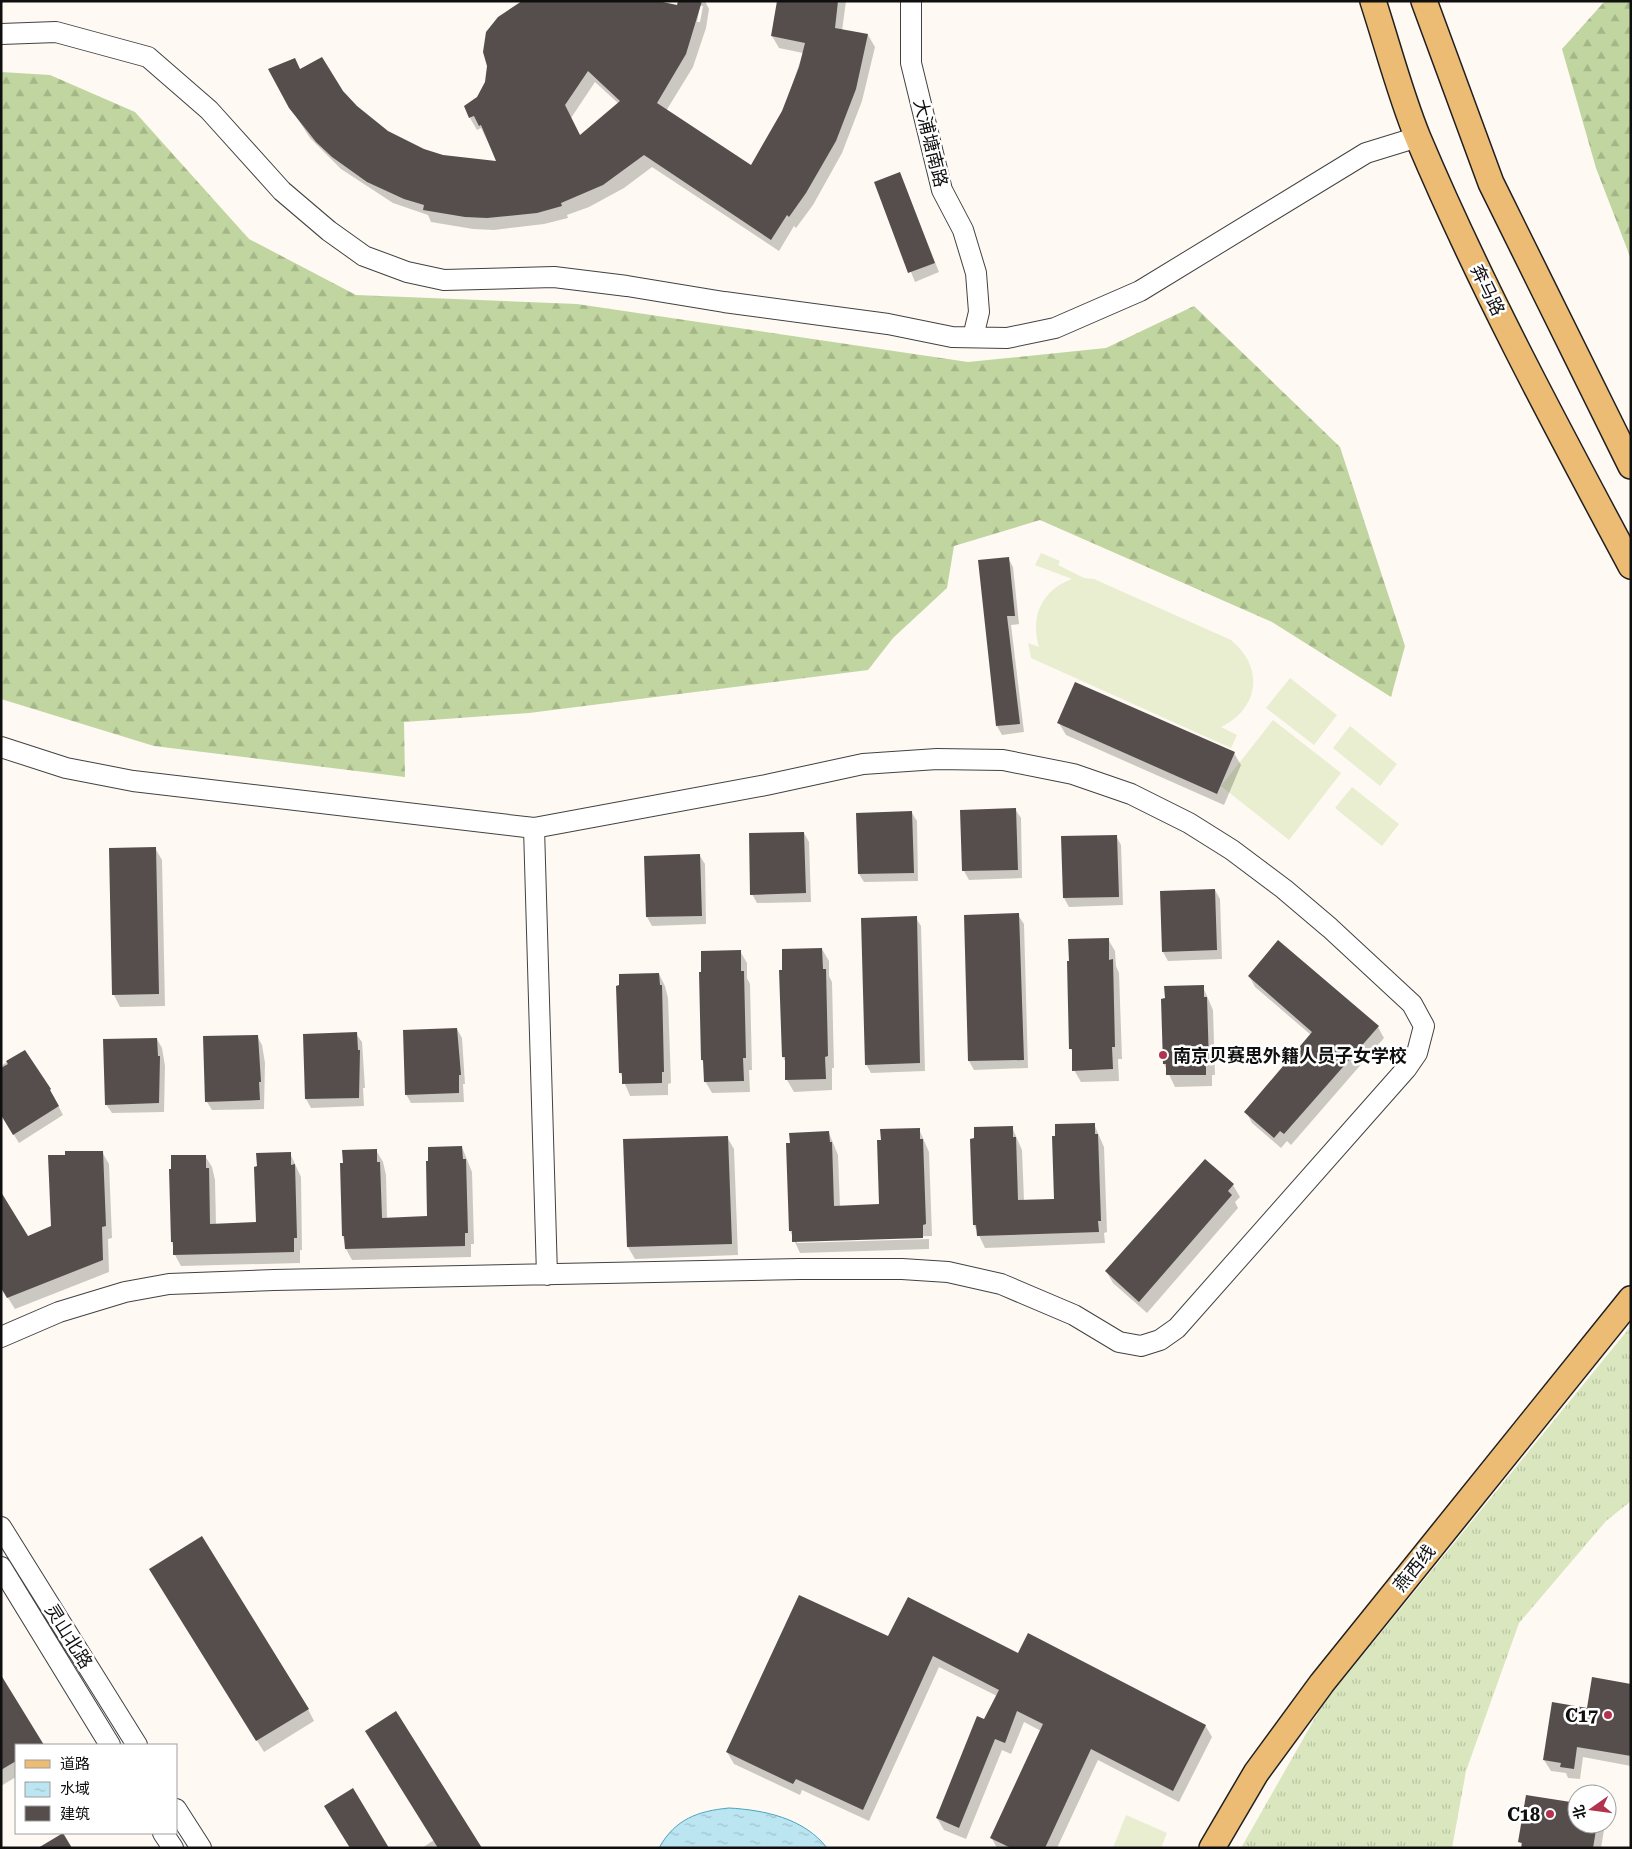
<svg xmlns="http://www.w3.org/2000/svg" width="1632" height="1849" viewBox="0 0 1632 1849" font-family="'Roboto Serif','Noto Sans SC',serif">
  <style>
    .grass { fill: url(#grass-tufts) }
    .forest { fill: url(#forest-firs) }
    .pitch { fill: #e8eecf }
    .water { fill: url(#water-ripples); stroke: #49a5c1 }
    .shadow { fill: #0003; fill-rule: evenodd }
    .building { fill: #564e4c; fill-rule: evenodd }
    .lines { fill: none; stroke-linecap: round; stroke-linejoin: round }
    .minor-casing { stroke: #424242; stroke-width: 22 }
    .major-casing { stroke: #202020; stroke-width: 28 }
    .minor { stroke: #fff; stroke-width: 20 }
    .major { stroke: #ecbb74; stroke-width: 25 }
    .poi-dot { fill: #b2334e; stroke: #fff; stroke-width: 2 }
    .labels { text-anchor: middle; dominant-baseline: central; stroke-width: 5; stroke-linejoin: round; paint-order: stroke }
    .street-label { font-size: 18px; fill: #0f0f0f; stroke: #fff }
    .poi-label { font-size: 18px; font-weight: bold; fill: #0f0f0f; stroke: #fff; text-anchor: end }
  </style>
  <defs>
    <pattern id="grass-tufts" width="24" height="20" patternUnits="userSpaceOnUse" patternTransform="scale(1.25)"><rect width="24" height="20" fill="#d9e6be"/><path d="M3 7l-1-3M5 7V3M7 7l1-3M15 17l-1-3M17 17v-4M19 17l1-3" fill="none" stroke="#b9c4a2"/></pattern>
    <pattern id="forest-firs" width="22" height="20" patternUnits="userSpaceOnUse" patternTransform="scale(1.25)"><rect width="22" height="20" fill="#c0d59f"/><path d="M5 1l3.5 6h-7zM16 11l3.5 6h-7z" fill="#a4b688"/></pattern>
    <pattern id="water-ripples" width="26" height="14" patternUnits="userSpaceOnUse" patternTransform="scale(1.25)"><rect width="26" height="14" fill="#bbe5f1"/><path d="M2 4q2-2 4 0t4 0M15 11q2-2 4 0t4 0" fill="none" stroke="#a0c3cd"/></pattern>
  </defs>
  <rect width="100%" height="100%" fill="#fef9f2"/>
  <path class="grass" d="M1631 1326V1501L1606 1521 1519 1623 1466 1771 1452 1848H1241L1323 1704Z"/>
  <path class="forest" d="M1605 1H1631V259L1596 168 1562 49Z
    M1 72 50 75 135 112 249 239 356 295 577 304 968 362 1106 348 1194 306 1340 447 1405 646 1391 697 1272 622 1040 520 954 546 947 588 893 638 868 670 529 713 404 722 405 777 154 746 1 699Z"/>
  <path class="pitch" d="M1041 553 1060 561 1058 565 1084 578 1094 579 1231 640C1264 667 1260 708 1221 727L1237 735 1231 748 1031 658 1028 643 1039 647C1030 616 1042 590 1072 579L1035 565Z
    M1290 678 1337 715 1314 745 1266 708Z
    M1273 720 1341 773 1289 840 1221 786Z
    M1350 726 1397 764 1380 786 1333 748Z
    M1352 787 1399 824 1382 846 1335 808Z
    M1126 1815 1167 1833 1161 1848H1113Z"/>
  <path class="water" d="M729 1808C764 1810 804 1818 827 1848H659C675 1819 698 1811 729 1808Z"/>
  <path class="shadow" d="M679 1H705L709 9 706 28 693 67 666 111 751 166 783 112 803 53 779 48 772 36 778 1H846L842 31 868 35 875 47 862 101 842 153 813 205 796 228 794 226 779 251 652 167 624 188 589 207 567 215 568 218 544 224 494 230 473 229 431 222 428 215 393 203 341 169 310 138 286 101 270 70H300L342 92 356 107 387 133 424 150 443 156 498 162 481 128 477 130 470 118 678 7ZM700 6H703L700 22H697ZM595 82 619 104 580 136 571 118Z
    M900 174 939 272 915 282 875 183Z
    M1008 558 1013 567 1019 624 1011 625 1024 732 1002 735 997 726Z
    M1059 723 1234 753 1241 765 1224 805 1066 735Z
    M1015 809 1021 818 1022 878 969 880 964 871Z
    M912 813 917 821 918 881 864 882 859 874Z
    M804 833 809 842 811 902 757 903 752 894Z
    M1116 836 1121 845 1123 905 1069 907 1064 898Z
    M155 848 162 860 165 1006 120 1007 114 995Z
    M700 856 705 864 706 924 652 926 647 917Z
    M1215 890 1220 899 1222 959 1168 961 1163 952Z
    M1018 915 1024 924 1028 1068 974 1070 969 1061 965 916Z
    M916 918 921 926 925 1071 871 1073 866 1064Z
    M1108 939 1115 951 1116 966 1119 973 1122 1059H1118L1119 1081 1081 1082 1074 1070 1073 1053 1071 1049 1070 962Z
    M822 949 829 961V976L832 982 834 1068H832V1090L794 1092 787 1080 786 1063 783 1057 781 971Z
    M740 951 747 963V978L750 984 752 1070H749L750 1092 712 1093 705 1081V1065L702 1060Z
    M659 974 665 986 668 998 671 1083 668 1084V1095L630 1096 620 1072Z
    M1249 976 1378 1027 1384 1038 1291 1145 1287 1141 1281 1148 1252 1123 1246 1112 1311 1035 1255 987Z
    M1203 987 1213 1010 1215 1075H1212V1086L1175 1087 1164 1064 1162 1000Z
    M457 1029 462 1038 465 1084H463L464 1102 411 1103 406 1094Z
    M356 1034 362 1042 365 1088H363L364 1106 311 1108 306 1099Z
    M257 1036 262 1045 265 1063 264 1109 212 1110 207 1102Z
    M157 1039 162 1048 165 1066 164 1112 112 1113 106 1104Z
    M24 1051 50 1090 63 1115 19 1143 1 1114V1066Z
    M1094 1124 1104 1147 1107 1232 1104 1233 1105 1243 985 1248 974 1225 971 1140 1012 1127 1022 1150 1024 1201 1056 1200V1137Z
    M919 1129 929 1152 932 1236 797 1240V1243L929 1239V1249L800 1253 790 1231 829 1133 838 1155 840 1207 880 1205Z
    M727 1137 734 1149 738 1255 635 1259 628 1247Z
    M462 1147 472 1172 474 1244H471V1257L352 1260 346 1249 343 1236 376 1150 383 1162 386 1175 387 1219 429 1218Z
    M102 1152 109 1164 112 1238 108 1239 109 1272 15 1309 1 1287 28 1237 53 1227Z
    M290 1153 301 1177 302 1250H300V1263L181 1266 175 1255 172 1242 205 1156 212 1167 215 1180 216 1225 257 1223Z
    M1233 1185 1240 1197 1235 1202 1238 1208 1147 1313 1113 1283 1106 1271Z
    M158 1581 308 1709 314 1721 264 1752Z
    M888 1638 1018 1655 1205 1725 1212 1737 1179 1802 1098 1760 1057 1848H997L991 1837 1041 1731 1024 1722 1011 1754 1002 1750 966 1839 944 1830 937 1818 997 1696 939 1667 869 1821 802 1790 800 1795 734 1764 727 1752Z
    M1 1677 43 1745H16V1777L1 1786Z
    M1631 1685V1766L1583 1757 1580 1779 1568 1778 1566 1773 1551 1771 1544 1760 1588 1710Z
    M1577 1805V1824H1605L1601 1848H1523L1520 1842Z
    M434 1840 480 1848H422Z"/>
  <path class="building" d="M522 1H658L677 5 678 1H702L686 54 657 103 751 165 782 111 799 67 805 43 771 36 777 1H838L835 28 868 34 856 89 836 141 806 193 789 217 787 215 771 240 644 155 603 185 561 203 562 206 537 213 487 218 465 217 423 210 424 205 404 199 367 182 332 157 316 142 289 108 268 69 295 58 300 69 322 57 343 91 357 106 388 131 424 149 443 155 496 161 481 125 479 126 474 116 469 118 464 106 477 97 485 82 487 66 483 52 486 32 498 17ZM588 71 620 101 580 135 565 105Z
    M900 172 935 263 908 273 874 182Z
    M1009 557 1015 616H1007L1020 724 996 726 978 560Z
    M1075 682 1235 752 1217 794 1057 723Z
    M1016 808 1018 870 962 871 960 810Z
    M912 811 914 873 858 874 856 813Z
    M804 832 806 893 750 895 749 833Z
    M1117 835 1119 897 1063 898 1061 836Z
    M156 847 159 994 112 995 109 848Z
    M700 854 702 916 646 917 644 856Z
    M1215 889 1217 950 1162 952 1160 891Z
    M1019 913 1024 1060 968 1061 964 915Z
    M917 916 920 1063 865 1065 861 918Z
    M1109 938V960L1113 959 1115 1047H1112L1113 1069 1072 1071V1049H1069L1067 961H1069L1068 939Z
    M1278 940 1379 1026 1284 1134 1280 1131 1274 1138 1244 1112 1312 1032 1248 976Z
    M822 948 823 969H826L828 1056 825 1057 826 1079 785 1080V1057H782L779 970H782V949Z
    M741 950V971H744L746 1058H743L744 1081 704 1082 703 1060H701L699 972H701V951Z
    M659 973 660 985H662L664 1072H662V1083L622 1084V1073H619L616 986 619 985V974Z
    M1204 985V997H1207L1209 1064H1206V1075H1166V1064H1163L1161 999 1165 998 1164 986Z
    M457 1028 461 1075H459V1093L405 1095 403 1030Z
    M357 1032 358 1050H360L359 1098 305 1099 303 1034Z
    M258 1035 261 1082H259L260 1100 205 1102 203 1036Z
    M157 1038 158 1056H160L159 1103 105 1105 103 1039Z
    M25 1050 51 1089 50 1090 59 1106 13 1135 1 1115V1068L8 1064 6 1061Z
    M1095 1123V1134H1098L1101 1221H1098L1099 1232 977 1236 976 1225H973L970 1139 974 1138V1127L1013 1126V1137H1016L1018 1200 1054 1199 1052 1136H1055V1124Z
    M920 1128V1139H923L926 1224 923 1225V1238L792 1242V1231H789L786 1143H790L789 1133 829 1131 830 1142H832L834 1206 879 1204 877 1140H881L880 1129Z
    M728 1136 732 1244 627 1247 623 1139Z
    M462 1146 463 1159H466L468 1233H465V1246L345 1249 344 1236H342L340 1163H343L342 1150 377 1149V1162H380L382 1218 427 1216 426 1161H428V1147Z
    M65 1151H103L106 1226 102 1227 103 1260 7 1298 1 1288V1192L28 1236 51 1226 48 1155H65Z
    M291 1152V1165L295 1164 297 1238H294V1252L173 1255V1242H171L169 1169H171V1155H206V1168H209L210 1224 256 1222 254 1167 257 1166 256 1153Z
    M1205 1159 1234 1184 1228 1191 1232 1195 1139 1302 1105 1271Z
    M202 1536 309 1709 256 1741 149 1569Z
    M799 1595 888 1636 908 1597 1018 1653 1028 1633 1206 1725 1173 1791 1091 1749 1045 1848H1011L990 1838 1043 1724 1017 1711 1005 1743 995 1739 959 1828 936 1818 977 1716 984 1719 999 1690 933 1656 863 1810 796 1779 793 1784 726 1752Z
    M1 1675 44 1745H16V1761L1 1770Z
    M1592 1677 1631 1684V1756L1577 1747 1574 1769 1560 1767 1561 1763 1543 1760 1552 1702 1587 1708Z
    M396 1711 482 1848H438L365 1731Z
    M353 1788 389 1848H350L324 1806Z
    M1526 1795 1577 1803V1824H1597L1593 1848H1521L1522 1843 1518 1842Z
    M63 1833 72 1848H38Z"/>
  <g class="lines">
    <g class="minor-casing">
      <path id="minor" d="M911 1V63L942 190 963 230 976 273 979 312 973 337
        M1 34 56 32 148 57 209 110 282 191 329 231 364 256 407 272 444 280 554 277 627 286 724 302 888 324 952 337 1007 338 1055 328 1140 291 1366 153 1418 137
        M1 747 66 768 133 781 534 828 766 785 863 764 937 759 1003 760 1073 774 1131 794 1189 823 1232 850 1284 889 1330 928 1412 1004 1424 1026 1417 1053 1406 1069 1177 1328 1160 1340 1141 1346 1119 1342 1074 1315 1001 1284 948 1272 902 1269H800L274 1280 169 1284 125 1292 59 1312 1 1337
        M534 828 547 1275
        M1 1527 137 1745
        M1 1567 110 1745
        M176 1809 201 1848
        M163 1833 173 1848"/>
    </g>
    <g class="major-casing">
      <path id="major" d="M1373 1C1388 47 1400 94 1418 138 1480 285 1556 426 1631 566
        M1424 1 1491 183 1631 466
        M1212 1848 1256 1773 1322 1683 1631 1299"/>
    </g>
    <use href="#minor" class="minor"/>
    <use href="#major" class="major"/>
  </g>
  <g class="poi-dot">
    <circle cx="1163" cy="1055" r="5"/>
    <circle cx="1608" cy="1715" r="5"/>
    <circle cx="1550" cy="1814" r="5"/>
  </g>
  <g class="labels">
    <g class="street-label">
      <text transform="translate(931 143) rotate(76)">大浦塘南路</text>
      <text transform="translate(1488 290) rotate(64)">奔马路</text>
      <text transform="translate(1414 1568) rotate(-51)">燕西线</text>
      <text transform="translate(69 1636) rotate(58)">灵山北路</text>
    </g>
    <g class="poi-label">
      <text x="1173" y="1055" text-anchor="start">南京贝赛思外籍人员子女学校</text>
      <text x="1598" y="1715">C17</text>
      <text x="1540" y="1814">C18</text>
    </g>
  </g>
  <rect width="1632" height="1849" fill="none" stroke="#0f0f0f" stroke-width="5"/>
  <rect x="15" y="1744" width="162" height="90" fill="#ffffff" stroke="#9f9f9f"/>
  <rect x="25" y="1760" width="25" height="8" fill="#ecbb74" stroke="#9f9f9f"/>
  <text x="60" y="1769" font-size="15" fill="#0f0f0f">道路</text>
  <rect x="25" y="1782" width="25" height="15" fill="url(#water-ripples)" stroke="#9f9f9f"/>
  <text x="60" y="1794" font-size="15" fill="#0f0f0f">水域</text>
  <rect x="25" y="1806" width="25" height="15" fill="#564e4c" stroke="#9f9f9f"/>
  <text x="60" y="1819" font-size="15" fill="#0f0f0f">建筑</text>
  <g transform="translate(1592 1809) rotate(256)"><circle r="24" fill="#ffffff" stroke="#9f9f9f"/>
  <path d="M0-4L9 19L0 12L-9 19Z" fill="#b2334e"/>
  <text y="-8" font-size="14" font-weight="bold" text-anchor="middle" fill="#0f0f0f">北</text>
  </g>
</svg>
